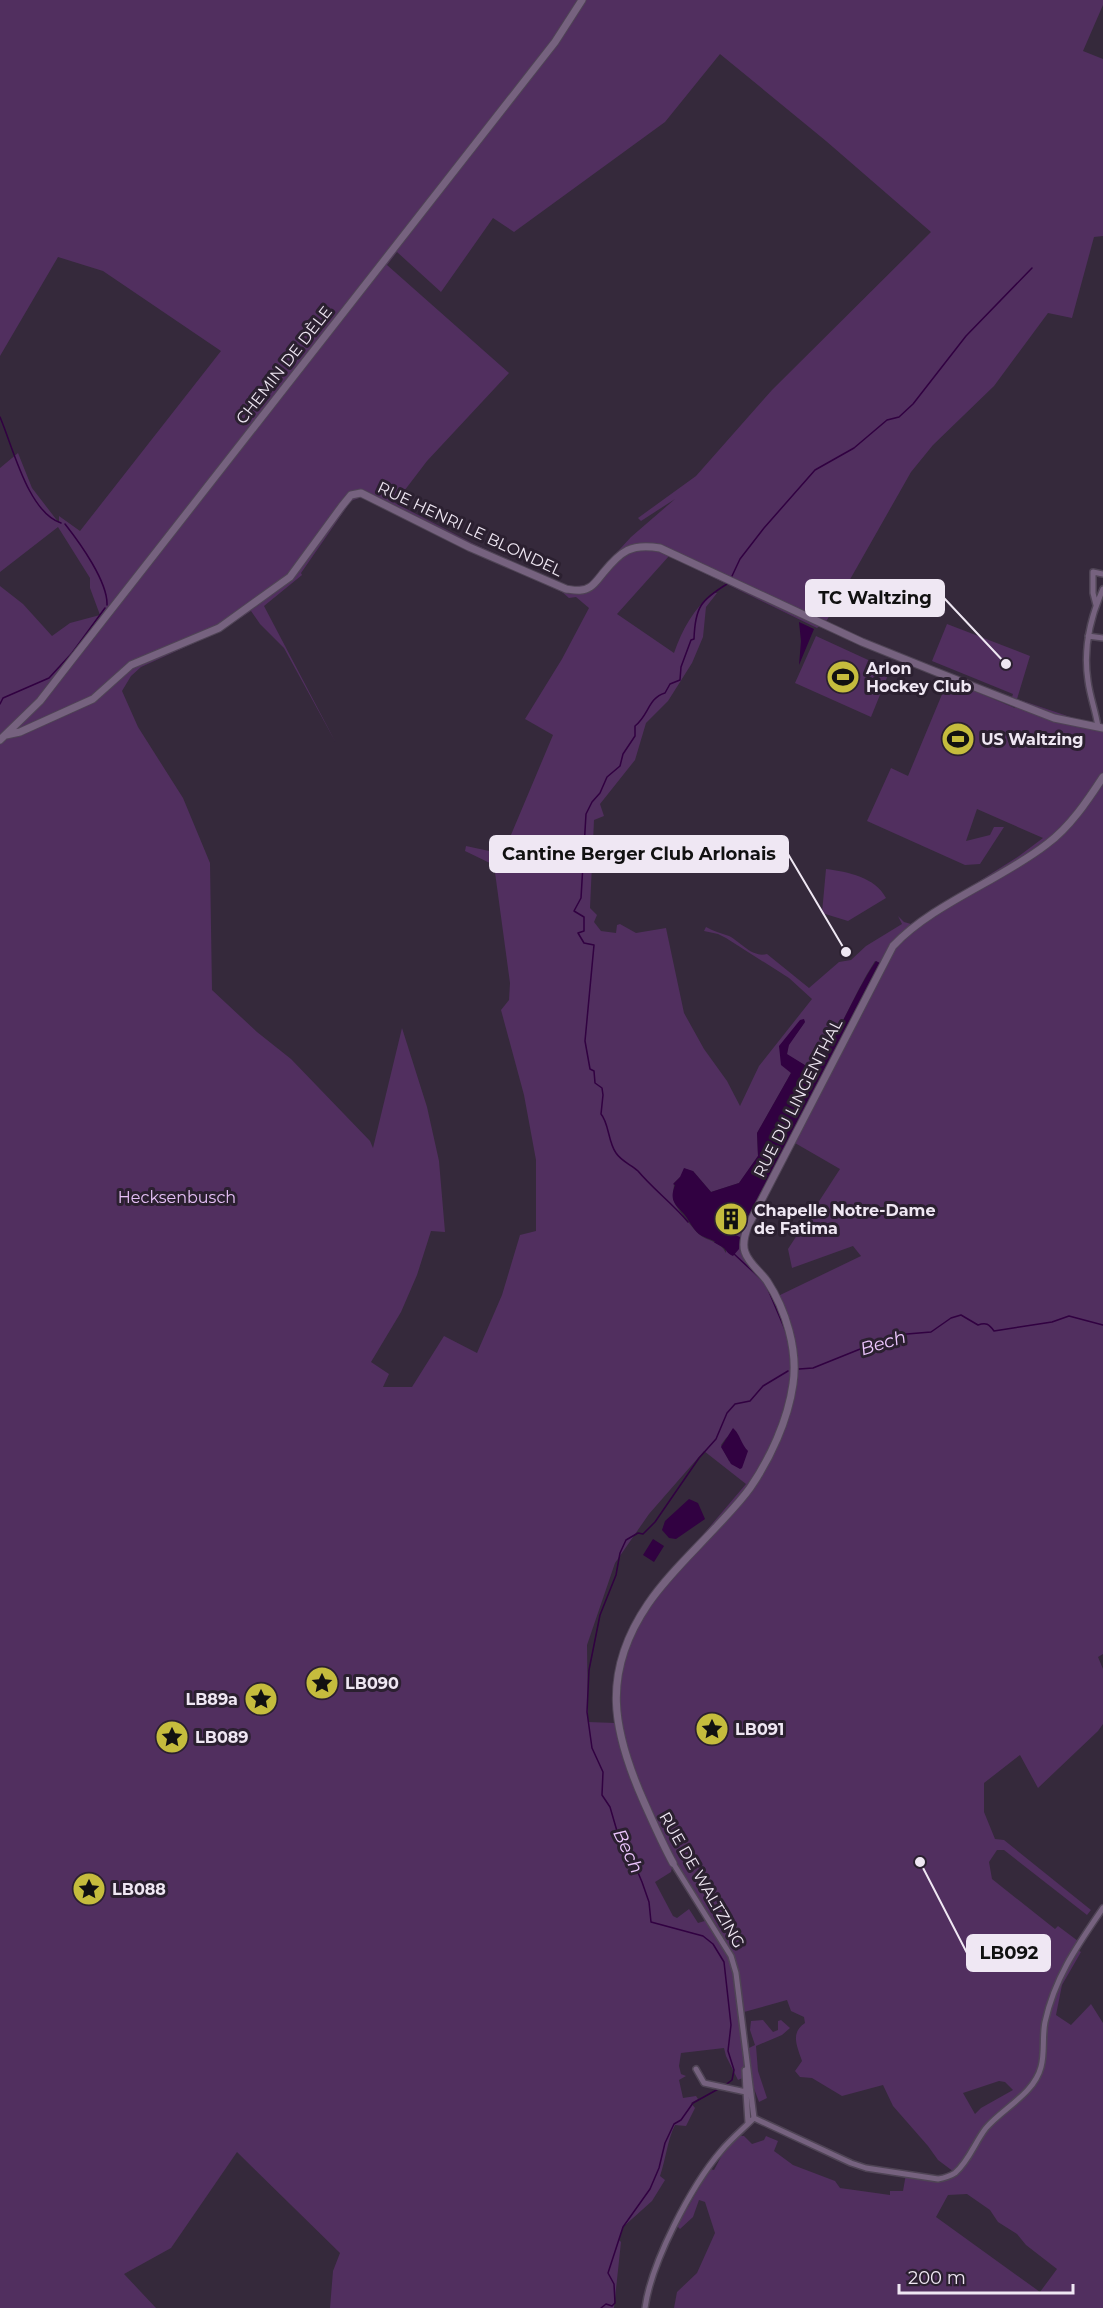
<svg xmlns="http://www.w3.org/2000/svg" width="1103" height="2308" viewBox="0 0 1103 2308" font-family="Montserrat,sans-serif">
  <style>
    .green { fill: #512f5f; fill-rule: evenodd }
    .water { fill: #310141 }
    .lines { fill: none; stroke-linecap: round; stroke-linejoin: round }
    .stream { stroke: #310141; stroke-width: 1.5 }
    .minor-casing { stroke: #4f4455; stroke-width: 8 }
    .tertiary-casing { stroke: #4f4455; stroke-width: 9 }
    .minor { stroke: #76627f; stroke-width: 5 }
    .tertiary { stroke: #76627f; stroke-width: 7 }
    .labels { text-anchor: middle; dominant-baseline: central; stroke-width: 6; stroke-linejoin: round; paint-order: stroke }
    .street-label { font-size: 16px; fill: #efe7f3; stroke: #2b2030 }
    .poi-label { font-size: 16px; font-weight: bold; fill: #efe7f3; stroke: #2b2030; text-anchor: start }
    .park-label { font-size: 16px; fill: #e6c0f7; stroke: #2b2030 }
    .water-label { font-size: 18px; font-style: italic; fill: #eec7ff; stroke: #2b2030 }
    .leader { fill: none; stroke: #efe7f3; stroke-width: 2 }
    .callout-dot { fill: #efe7f3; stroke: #2b2030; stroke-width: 2 }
    .callout { fill: #efe7f3; stroke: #efe7f3; stroke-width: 2 }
    .callout-label { font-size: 18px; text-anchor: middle; font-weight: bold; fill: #111 }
  </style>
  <rect width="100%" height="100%" fill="#35293b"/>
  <path class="green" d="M0 0H1103V5L1083 51 1103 59V236L1094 237 1072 318 1048 313 994 386 933 445 911 472 827 620 817 628 669 556 617 614 674 653C682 630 694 608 713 593H717L706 607 703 637 692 663 668 701 646 723 635 760 600 804 604 816 594 820 590 908 597 915 594 922 601 931 616 933 617 925 620 924 636 933 666 928 684 1013 704 1049 727 1081 740 1106 759 1066 812 999 789 978 726 938 718 934 704 931 706 927C713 931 721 933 729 936 741 942 752 958 767 954L809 988 839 962 851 960 866 946 902 924 898 916 904 922 911 924 1019 856 1043 838 977 809 966 841 990 835 994 827H1004L980 864 965 865 867 821 891 768 908 776 948 680 1015 708 1017 699 1012 697 1013 694 932 661 947 624 1030 656 1017 699 1103 728V1654L1098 1657 1103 1669V1724L1098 1731 1038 1788 1020 1755 984 1783V1812L995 1839 1004 1840 1091 1910 1087 1915 1004 1850H997L989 1862 992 1879 1055 1929 1058 1926 1078 1941 1103 1904V1915L1100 1914 1076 1949 1081 1952 1062 1985 1056 2015 1071 2025 1091 2004 1103 2023V2308H674L677 2292 697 2273 715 2233 705 2202 699 2200 693 2217 680 2229 677 2226 710 2169 714 2170 723 2153 738 2136H744L752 2144 764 2140 766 2136 778 2141 774 2151 793 2165 835 2181 840 2188 890 2195V2191H903L906 2174 938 2179 954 2172 938 2160 928 2146 893 2106 883 2085 842 2096 812 2078 800 2077 795 2071 802 2061C797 2046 790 2033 805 2023L804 2017 791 2011 787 2000 744 2012 746 2053 749 2048 755 2045 750 2030 751 2021 763 2020 773 2032 778 2030V2021L781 2020 790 2028 782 2035 756 2046 758 2071 767 2098 759 2102 749 2075 738 2080 726 2056 724 2048 681 2053 679 2066 681 2074 686 2076 679 2080 683 2098 696 2096 698 2099 691 2103 695 2108 686 2126 675 2125C667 2141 666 2159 660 2176L665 2180 652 2201 623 2227 619 2240 621 2242 614 2308H330L333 2271 340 2253 237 2152 171 2248 124 2274 156 2308H0V586L23 604 52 636 70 623 100 615 90 588V578L58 527 0 572V468L18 453 32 488 59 523V516L80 531 221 351 103 271 58 257 0 356ZM720 54 826 141 931 232 772 390 696 476 638 518 641 521 675 499 631 537 587 585 566 587 472 543 395 503 427 461 509 373 387 265 397 252 441 292 493 218 514 232 665 122ZM359 498 370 499 468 549 562 592 569 598 576 597 589 608 562 659 525 719 553 735 503 854 466 846 465 851 494 865 510 983 509 1000 501 1010 524 1095 536 1160V1231L520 1235 502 1295 477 1353 444 1336 412 1387H383L389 1374 371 1362 401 1312 417 1275 431 1231 445 1232 439 1161 427 1107 402 1028 373 1148 370 1141 291 1059 257 1032 212 990 210 863 183 798 138 727 122 691 131 676 141 667 221 631 251 611 260 624 284 648 336 743 264 606 302 575 301 573 351 501ZM875 961 879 963 857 1004 729 1211 722 1212 728 1232 726 1253C720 1241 709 1242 700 1235 695 1231 675 1207 674 1201 672 1195 674 1189 674 1183L680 1177 693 1171 711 1192 739 1183 758 1156 757 1133 791 1073 780 1046 805 1022 788 1045 787 1055 808 1067H814C840 1034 853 995 875 961ZM795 1143 840 1169 788 1249 792 1268 853 1246 861 1256 776 1297 744 1251 750 1228ZM736 1431 741 1445 729 1461 721 1445 726 1438ZM704 1451 746 1484 667 1577 647 1605V1599C625 1637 605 1678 615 1723L588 1722 587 1645 615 1563 649 1514ZM673 1864 708 1920 698 1923 689 1909 677 1918 673 1916 655 1882 671 1872ZM999 2081 1005 2082 1013 2090 981 2108 975 2114 963 2093ZM967 2194 990 2210 998 2222 1017 2234 1026 2245 1057 2269 1040 2292 936 2217 948 2195Z
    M816 636 890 670 871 717 795 683Z
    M826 869C848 872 875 877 886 898L848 921 822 913Z"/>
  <path class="water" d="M799 622 814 629 799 665 801 641Z
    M876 961 880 963 747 1222H735L730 1211 722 1212 728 1232 740 1237 739 1249 733 1256C727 1253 727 1251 723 1247 718 1241 708 1239 702 1236 693 1231 690 1221 684 1214 675 1204 669 1201 675 1185L673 1184 680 1177 684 1168 693 1171 711 1192 739 1183 758 1156 757 1133 791 1073 781 1065 779 1046 800 1020 804 1019 805 1022 789 1045 787 1054 808 1067H815C840 1034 853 995 876 961Z
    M733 1428C740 1434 741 1444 748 1451L742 1468 740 1469 731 1464 721 1447Z
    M689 1499 698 1503 705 1519 676 1539 669 1538 662 1530 665 1521Z
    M653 1539 664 1546 654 1562 643 1555Z"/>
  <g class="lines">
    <path class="stream" d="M0 417C13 447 28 512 61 523
      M65 524C80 543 108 582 107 605
      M732 576 740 559 764 528 815 470 854 448 887 420 899 417 913 404 966 336 1032 268
      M0 704 3 698 49 678 72 653 105 608
      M688 1222C673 1204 653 1189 638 1171 632 1165 622 1162 616 1153 608 1142 609 1123 601 1114L603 1095 602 1088 595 1083 594 1071 590 1069 585 1041 594 945 584 943 578 933 584 931V917L574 911 581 898 586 814 592 802 600 793 607 777 620 766 623 754 635 736V726C649 715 648 698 665 693L670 684 680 680 681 667 691 640 694 639C695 607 701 600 727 584
      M715 1242 724 1247
      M733 1253 762 1280
      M767 1287 786 1332
      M799 1369 813 1368 895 1335 931 1332 951 1318 961 1315 978 1325C986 1322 989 1324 994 1331L1052 1322 1069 1316 1103 1325
      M724 2086 732 2080 734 2070 728 2051 731 2025 724 1962 713 1944 703 1936 651 1922 649 1902 642 1882 628 1849 619 1838 610 1807 602 1795 603 1772 592 1748 587 1712 589 1670 600 1615 616 1575 620 1553 626 1540 638 1533 643 1534 655 1522 699 1458 716 1439 727 1413 735 1404 750 1401 763 1386 788 1371
      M601 2308 606 2304 612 2306 615 2303 614 2284 608 2273 623 2227 650 2189 659 2168 665 2143 674 2124 681 2120 693 2103 720 2088"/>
    <g class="minor-casing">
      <path id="minor" d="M1096 605 1093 593V572L1103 574
        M1088 636 1103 638
        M1098 727C1096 712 1090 697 1088 681 1083 649 1090 618 1103 589
        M696 2069 704 2083 746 2092 748 2123
        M745 2070 746 2092
        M754 2118 851 2163 866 2168 938 2179C944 2178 949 2177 955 2173 969 2161 975 2142 986 2128 1003 2108 1034 2094 1041 2067 1045 2053 1042 2036 1045 2022 1055 1977 1077 1946 1103 1908
        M645 2308C651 2263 691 2186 721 2151 731 2139 743 2129 754 2118L736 1973 731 1956 673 1863"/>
    </g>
    <g class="tertiary-casing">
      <path id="tertiary" d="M6 735 20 732 93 699 131 665 219 628 290 577 342 506 351 495 361 493 469 547 566 589C574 590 583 592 590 587 595 584 599 578 603 573 621 551 631 543 660 548L862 642 934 671 1054 718 1103 728
        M0 740 40 701 71 661 555 42 582 0
        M673 1863C662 1843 653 1822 644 1802 612 1730 601 1673 648 1604 667 1576 694 1551 717 1526 728 1514 740 1502 750 1488 770 1459 788 1420 793 1384 798 1350 786 1310 767 1281 760 1271 749 1264 745 1252 742 1244 745 1234 748 1226L893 946C932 904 1001 880 1047 844 1070 827 1088 800 1103 777"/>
    </g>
    <use href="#minor" class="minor"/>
    <use href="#tertiary" class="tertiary"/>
  </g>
  <defs>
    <g id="stadium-disc" transform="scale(1.725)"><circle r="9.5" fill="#c5bc3d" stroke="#2b2030"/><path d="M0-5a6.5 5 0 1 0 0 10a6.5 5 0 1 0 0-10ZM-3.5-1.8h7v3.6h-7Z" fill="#111"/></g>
    <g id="building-disc" transform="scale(1.725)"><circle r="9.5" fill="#c5bc3d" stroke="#2b2030"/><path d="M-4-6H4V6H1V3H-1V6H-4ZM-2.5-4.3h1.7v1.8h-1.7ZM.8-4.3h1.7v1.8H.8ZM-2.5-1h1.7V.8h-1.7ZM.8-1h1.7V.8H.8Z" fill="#111"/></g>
    <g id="sight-disc" transform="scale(1.725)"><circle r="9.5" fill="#c5bc3d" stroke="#2b2030"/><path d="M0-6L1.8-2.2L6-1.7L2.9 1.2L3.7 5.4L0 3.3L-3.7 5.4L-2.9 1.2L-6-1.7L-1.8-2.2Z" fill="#111"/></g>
  </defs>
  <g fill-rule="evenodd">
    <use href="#stadium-disc" x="843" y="677"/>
    <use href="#stadium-disc" x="958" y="739"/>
    <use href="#building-disc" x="731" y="1219"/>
    <use href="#sight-disc" x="322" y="1683"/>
    <use href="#sight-disc" x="261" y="1699"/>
    <use href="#sight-disc" x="712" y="1729"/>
    <use href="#sight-disc" x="172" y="1737"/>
    <use href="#sight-disc" x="89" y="1889"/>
  </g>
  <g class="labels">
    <g class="street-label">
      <text transform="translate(284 365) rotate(-52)">CHEMIN DE DÈLE</text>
      <text transform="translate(470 529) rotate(25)">RUE HENRI LE BLONDEL</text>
      <text transform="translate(798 1098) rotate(-63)">RUE DU LINGENTHAL</text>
      <text transform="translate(702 1880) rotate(60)">RUE DE WALTZING</text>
    </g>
    <g class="poi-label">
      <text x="866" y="668">Arlon<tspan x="866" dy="18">Hockey Club</tspan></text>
      <text x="981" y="739">US Waltzing</text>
      <text x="754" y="1210">Chapelle Notre-Dame<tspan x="754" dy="18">de Fatima</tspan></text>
      <text x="345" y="1683">LB090</text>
      <text x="238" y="1699" text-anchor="end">LB89a</text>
      <text x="735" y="1729">LB091</text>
      <text x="195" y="1737">LB089</text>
      <text x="112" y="1889">LB088</text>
    </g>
    <g class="park-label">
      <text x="177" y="1197">Hecksenbusch</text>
    </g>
    <g class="water-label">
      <text transform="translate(883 1343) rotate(-17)">Bech</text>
      <text transform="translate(628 1851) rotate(65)">Bech</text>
    </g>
  </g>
  <path class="leader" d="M1006 664L944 598M846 952L788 854M920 1862L967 1953"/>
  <g class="callout-dot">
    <circle cx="1006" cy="664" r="6"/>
    <circle cx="846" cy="952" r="6"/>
    <circle cx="920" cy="1862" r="6"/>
  </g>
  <g class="callout">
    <rect x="806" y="580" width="138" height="36" rx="6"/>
    <rect x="490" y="836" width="298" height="36" rx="6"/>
    <rect x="967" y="1935" width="83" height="36" rx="6"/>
  </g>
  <g class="callout-label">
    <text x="875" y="604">TC Waltzing</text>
    <text x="639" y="860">Cantine Berger Club Arlonais</text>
    <text x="1009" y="1959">LB092</text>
  </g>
  <path d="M899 2284v9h174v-9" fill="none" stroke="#efe7f3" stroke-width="3"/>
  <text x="908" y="2284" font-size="18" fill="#efe7f3" stroke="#2b2030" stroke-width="4.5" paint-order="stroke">200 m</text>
</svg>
